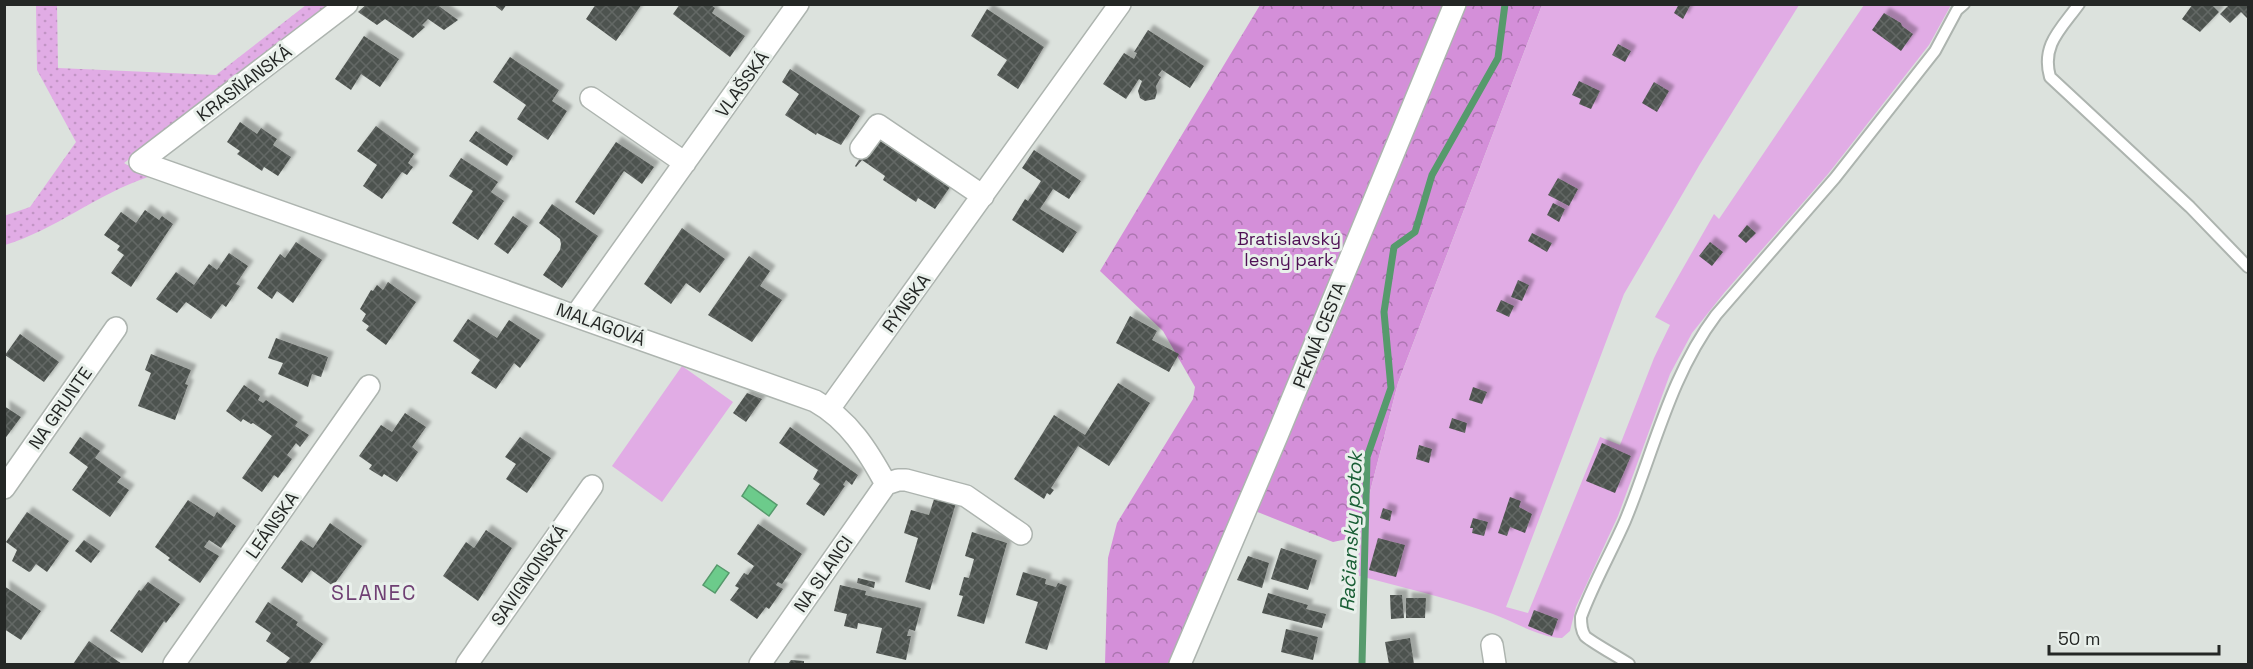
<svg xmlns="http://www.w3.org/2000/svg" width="2253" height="669" viewBox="0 0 2253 669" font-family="'Space Grotesk',sans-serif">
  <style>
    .grass { fill: url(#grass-dots) }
    .forest { fill: url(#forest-crowns) }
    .garden { fill: #e1ace5 }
    .water { fill: #6ccb8b; stroke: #569a6c; stroke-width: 1.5 }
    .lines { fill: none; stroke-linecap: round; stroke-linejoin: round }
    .stream { stroke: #569a6c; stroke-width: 7 }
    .building { fill: url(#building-cross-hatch); filter: url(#shadow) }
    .lane-casing { stroke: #adb4af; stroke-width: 14 }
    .street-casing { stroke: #adb4af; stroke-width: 24 }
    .lane { stroke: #fff; stroke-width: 10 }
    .street { stroke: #fff; stroke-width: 21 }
    .labels { text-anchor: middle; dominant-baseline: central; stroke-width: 6; stroke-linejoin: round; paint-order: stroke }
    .street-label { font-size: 18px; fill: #242725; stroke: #e9f0eb }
    .park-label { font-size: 18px; fill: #4f1055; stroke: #e9f0eb }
    .water-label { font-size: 20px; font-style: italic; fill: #195e35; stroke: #e9f0eb }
    .quarter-label { font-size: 21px; letter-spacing: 1.5px; fill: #6f3f73; stroke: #e9f0eb }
  </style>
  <defs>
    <pattern id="grass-dots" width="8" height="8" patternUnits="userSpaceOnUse" patternTransform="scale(1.5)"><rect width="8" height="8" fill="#e1ace5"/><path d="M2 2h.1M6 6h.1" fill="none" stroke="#c194c4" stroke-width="1.8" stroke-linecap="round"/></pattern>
    <pattern id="forest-crowns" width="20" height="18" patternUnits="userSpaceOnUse" patternTransform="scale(1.5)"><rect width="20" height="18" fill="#d48fd9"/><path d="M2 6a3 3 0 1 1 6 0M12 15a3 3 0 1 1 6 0" fill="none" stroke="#ac75b0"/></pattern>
    <pattern id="building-cross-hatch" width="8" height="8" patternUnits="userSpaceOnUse" patternTransform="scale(1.5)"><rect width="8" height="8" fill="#4e534f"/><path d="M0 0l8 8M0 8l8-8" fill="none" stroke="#646865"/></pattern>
    <filter id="shadow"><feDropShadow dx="5.5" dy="-5.5" stdDeviation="1.5" flood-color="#0004"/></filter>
  </defs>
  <rect width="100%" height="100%" fill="#dce2dd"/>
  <path class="grass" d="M36 5H57L58 68 216 75 306 5H332L124 163 148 177C97 194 55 230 5 245L4 216 30 207 76 142 37 70Z"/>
  <path class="forest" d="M1260 5H1542L1398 383 1360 531 1352 538 1333 542 1255 511 1226 531 1203 581 1170 664H1105L1108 558 1117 523 1193 399 1195 387 1163 331 1100 271Z"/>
  <path class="garden" d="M1542 5H1799L1700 164 1624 294 1506 607 1528 613 1600 437 1620 445 1654 358 1670 325 1655 317 1714 214 1719 219 1864 5H1951L1929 45 1828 174 1724 293 1692 333 1670 374 1618 516 1576 607 1570 631 1562 638C1538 637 1515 622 1493 614 1448 598 1402 587 1356 575L1360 531 1398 383Z
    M682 366 733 402 662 502 612 466Z"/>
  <path class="water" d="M749 485 777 505 769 516 742 496Z
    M717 565 729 573 715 593 703 585Z"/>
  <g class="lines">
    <path class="stream" d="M1362 664 1367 457 1391 388 1384 312 1394 247 1415 232 1432 175 1498 58 1505 4"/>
  </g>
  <path class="building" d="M367 4H436L458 20 444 30 428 19 422 25 425 27 413 38 385 19 377 25 358 12Z
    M493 4H507L502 11Z
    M596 4H642L616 41 586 19Z
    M680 4H710L715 8 712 13 745 36 730 57 673 14Z
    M1679 4H1691L1683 19 1674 13Z
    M2193 4H2211L2219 12 2200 32 2182 19Z
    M2230 4H2248V19L2241 12 2230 23 2220 14Z
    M987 9 1044 47 1018 89 997 75 1007 60 971 36Z
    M1884 13 1901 23 1902 26 1913 34 1901 51 1872 30Z
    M1148 30 1204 66 1190 88 1162 70 1158 75 1161 77 1156 86 1157 92 1155 99 1145 101 1140 98 1138 91 1142 81 1139 79 1126 99 1103 84 1124 53 1134 59 1137 53 1134 52Z
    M364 36 399 59 380 87 361 74 351 90 335 79Z
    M1618 44 1631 51 1625 62 1612 55Z
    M510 57 559 90 552 101 567 111 548 140 517 119 526 105 493 82Z
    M790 69 860 116 841 145 817 133 816 135 785 115 799 94 782 82Z
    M1579 81 1600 91 1591 109 1579 104 1581 99 1572 95Z
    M1654 82 1669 91 1657 112 1642 103Z
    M240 122 257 134 261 128 277 139 273 145 291 157 278 176 264 167 262 171 237 154 240 151 227 142Z
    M376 126 414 154 408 163 413 167 407 175 402 172 382 199 363 186 377 165 357 151Z
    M476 131 513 156 507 166 469 141Z
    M874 137 950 187 935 209 918 198 916 202 883 180 885 176 862 160 856 167 855 166Z
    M616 142 654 167 642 184 624 171 594 215 575 202Z
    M1034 150 1081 181 1069 199 1053 189 1040 209 1077 232 1063 253 1012 220 1025 199 1028 201 1041 181 1022 168Z
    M461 158 498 182 491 192 504 201 478 240 452 223 473 191 449 176Z
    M1558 178 1578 189 1569 206 1548 195Z
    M1553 203 1565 209 1559 222 1547 215Z
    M552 204 598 236 562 288 543 275 560 250 561 244 560 239 539 223Z
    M145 210 159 220 162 216 173 224 131 287 111 273 124 255 117 250 120 246 104 235 121 212 136 223Z
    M513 216 528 226 508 254 494 244Z
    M1747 225 1756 233 1746 243 1738 236Z
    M682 228 725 259 700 293 686 283 671 304 644 284Z
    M1532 233 1552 243 1547 252 1528 241Z
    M296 242 322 260 293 303 277 291 272 299 257 288 280 254 285 258Z
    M1710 242 1723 252 1712 266 1699 256Z
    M229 253 248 266 236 284 240 286 226 307 222 304 211 319 186 302 177 313 156 299 176 272 194 285 209 264 217 270Z
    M749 256 770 271 760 286 782 300 752 342 708 315Z
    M1518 280 1529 285 1522 301 1511 297Z
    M388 282 416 302 386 345 366 330 369 326 362 321 366 314 360 309 371 290 373 291 377 285 383 290Z
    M1501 300 1514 306 1509 317 1496 311Z
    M1130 316 1157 331 1152 340 1179 354 1169 372 1116 343Z
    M468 319 497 338 509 320 540 340 520 368 514 363 496 389 471 373 480 360 453 341Z
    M20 334 59 362 44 382 5 355Z
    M276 338 328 357 321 377 312 374 308 387 278 374 283 363 268 358Z
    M151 354 191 370 185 384 188 385 175 420 138 406 151 373 145 370Z
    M1118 383 1150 403 1109 466 1078 446 1051 488 1054 490 1050 495 1047 493 1044 499 1014 479 1054 415 1085 435Z
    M244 385 260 396 258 400 263 403 266 400 298 422 295 426 309 435 300 447 296 443 287 455 292 459 278 478 274 475 262 492 242 478 272 436 253 423 251 424 243 419 241 422 226 411Z
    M1473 387 1487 392 1482 404 1469 400Z
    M747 393 762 399 746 422 733 413Z
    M4 406 21 417 4 440Z
    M405 413 426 427 412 447 418 452 397 482 384 474 382 477 369 469 372 465 359 456 381 425 392 432Z
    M1452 418 1467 423 1465 433 1449 428Z
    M790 427 858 475 852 485 846 480 843 485 845 486 824 516 806 504 820 484 813 479 818 470 779 443Z
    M80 437 100 451 95 458 121 477 117 482 129 490 110 517 72 490 88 467 69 453Z
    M520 437 551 458 527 493 506 479 516 464 505 457Z
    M1602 443 1631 456 1615 493 1586 481Z
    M1419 445 1432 449 1429 463 1416 459Z
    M935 496 956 503 930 590 905 582 918 538 904 533 911 510 929 515Z
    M1510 497 1521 501 1519 507 1532 514 1525 533 1510 527 1507 536 1498 533Z
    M188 500 214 517 217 512 236 526 221 548 209 540 204 547 219 556 200 583 168 560 170 558 155 547Z
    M1383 508 1392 511 1390 521 1380 518Z
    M27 512 69 541 47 572 36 564 31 571 29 572 12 561 17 550 6 542Z
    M1473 518 1488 522 1484 536 1472 533 1473 528H1470Z
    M330 523 362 546 333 586 311 570 302 583 281 568 301 540 313 548Z
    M758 524 802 554 782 584 778 582 776 585 783 589 769 609 766 607 757 619 730 600 739 588 735 586 744 573 748 575 754 566 737 554Z
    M486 530 512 548 478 601 443 576 466 542 474 548Z
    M972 532 1007 543 984 624 957 616 963 596 959 595 964 577 969 578 974 559 965 556Z
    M1378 538 1405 545 1396 577 1369 570Z
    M84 540 100 551 91 563 75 551Z
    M1281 548 1317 560 1308 590 1271 579Z
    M1248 556 1269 563 1262 588 1237 580Z
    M1023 572 1046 579 1045 584 1056 587 1058 583 1067 586 1047 650 1025 643 1038 602 1016 595Z
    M858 578 875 582 874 588 857 583Z
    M148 582 180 604 166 623 164 621 142 653 110 631 139 590 141 591Z
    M840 585 866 591 865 595 921 608 915 631 909 629 907 636H911L906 660 876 653 882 628 858 623 857 629 844 626 847 614 834 611Z
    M4 586 41 611 21 640 4 629Z
    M1268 593 1308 605 1306 609 1326 614 1322 628 1262 613Z
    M1390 595H1402L1404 618 1391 619Z
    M1406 598H1426L1425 618H1406Z
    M268 602 298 622 296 625 323 644 309 664H285L290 658 266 641 271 633 255 622Z
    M1534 610 1558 619 1552 636 1528 626Z
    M1286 629 1318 637 1313 660 1281 652Z
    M1410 638 1414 664H1389L1385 642Z
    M89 641 122 664H73Z
    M791 660 804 661V664H788Z"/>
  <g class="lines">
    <g class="lane-casing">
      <path id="lane" d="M2079 4C2061 29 2041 45 2050 77L2190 207 2248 267
        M1629 664C1620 658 1588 640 1585 636 1581 630 1581 624 1581 617 1593 584 1611 553 1625 521 1654 451 1670 376 1716 315L1835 178 1935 51 1957 10 1964 4"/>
    </g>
    <g class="street-casing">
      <path id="street" d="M591 98 685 163
        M861 148 878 125 983 196
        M140 162 815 401C849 420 868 451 886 484L898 480H906L966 496 1021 534
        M140 162 347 4
        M576 315 798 4
        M829 409 1120 4
        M4 488 116 328
        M1492 645 1495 664
        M174 664 369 386
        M467 664 592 486
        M760 664 886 484
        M1180 664 1277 436 1455 4"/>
    </g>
    <use href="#lane" class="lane"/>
    <use href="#street" class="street"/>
  </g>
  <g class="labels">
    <g class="street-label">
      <text transform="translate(244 83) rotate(-37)">KRASŇANSKÁ</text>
      <text transform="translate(742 84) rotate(-54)">VLAŠSKÁ</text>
      <text transform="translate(906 303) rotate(-54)">RÝNSKA</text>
      <text transform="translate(601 324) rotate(20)">MALAGOVÁ</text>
      <text transform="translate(1319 335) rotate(-68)">PEKNÁ CESTA</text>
      <text transform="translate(60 408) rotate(-55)">NA GRUNTE</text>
      <text transform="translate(272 525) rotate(-55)">LEÁNSKA</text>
      <text transform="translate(823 574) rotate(-55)">NA SLANCI</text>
      <text transform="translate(529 575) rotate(-55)">SAVIGNONSKÁ</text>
    </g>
    <g class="park-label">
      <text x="1289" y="238">Bratislavský<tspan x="1289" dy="21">lesný park</tspan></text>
    </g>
    <g class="water-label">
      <text transform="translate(1351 532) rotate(-87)">Račiansky potok</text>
    </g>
    <g class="quarter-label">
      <text x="374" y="592">SLANEC</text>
    </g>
  </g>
  <rect width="2253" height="669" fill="none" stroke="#242725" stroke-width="12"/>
  <path d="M2049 645v9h170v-9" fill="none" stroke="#242725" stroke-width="3"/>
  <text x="2058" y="645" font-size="18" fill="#242725" stroke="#e9f0eb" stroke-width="4.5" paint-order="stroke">50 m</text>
</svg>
